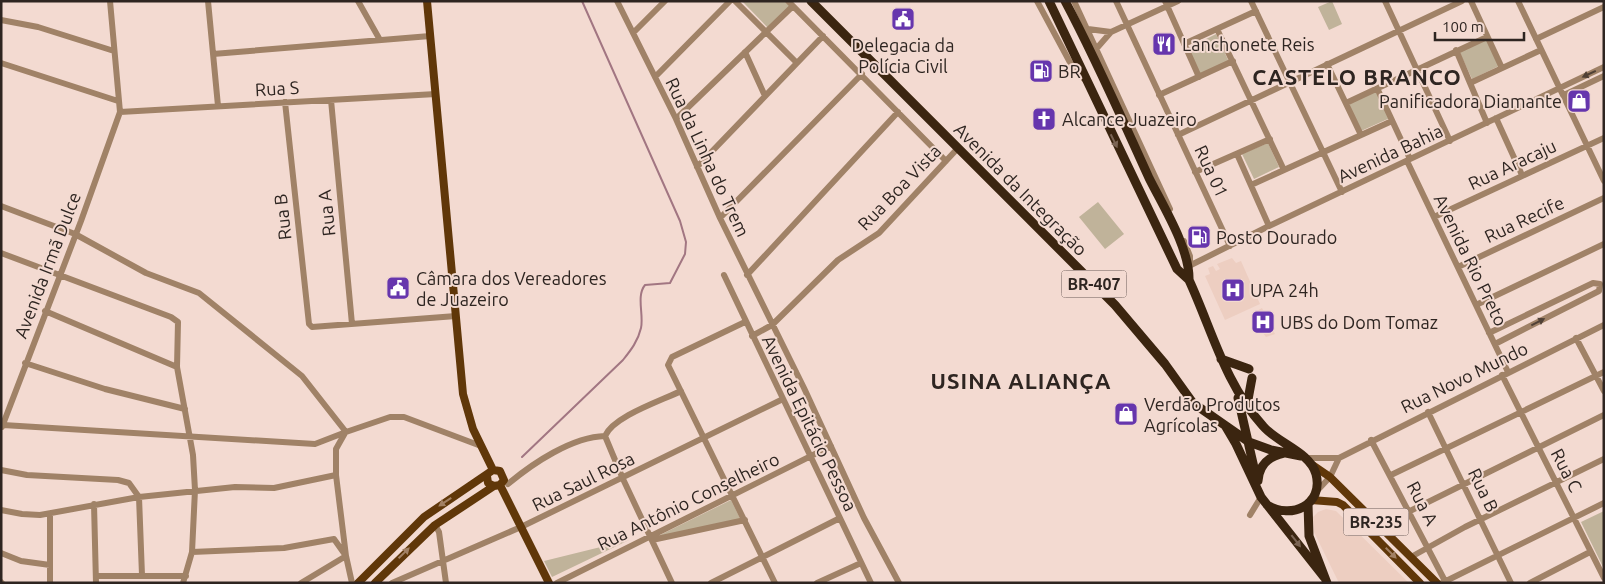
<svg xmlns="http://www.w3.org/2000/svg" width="1605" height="584" viewBox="0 0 1605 584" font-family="Ubuntu,sans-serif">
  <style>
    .built { fill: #edcec1 }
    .green { fill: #c0b39a }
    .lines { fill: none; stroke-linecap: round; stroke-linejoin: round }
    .stream { stroke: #a27682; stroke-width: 2 }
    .minor { stroke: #a08267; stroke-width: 6 }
    .major { stroke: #603709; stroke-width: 8 }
    .highway { stroke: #3b2510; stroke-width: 9 }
    .oneway { fill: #504136 }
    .oneway2 { fill: #7b6454 }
    .oneway3 { fill: #a28063 }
    .labels { text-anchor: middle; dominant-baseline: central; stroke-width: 4; stroke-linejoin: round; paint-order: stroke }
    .shield { fill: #f3dad1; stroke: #695b56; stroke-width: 1 }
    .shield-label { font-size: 16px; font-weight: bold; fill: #2e2521 }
    .poi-label { font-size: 18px; fill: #2e2521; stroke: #f3dad1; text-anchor: start }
    .street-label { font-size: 18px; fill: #2e2521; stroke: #f3dad1 }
    .district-label { font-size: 22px; font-weight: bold; letter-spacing: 1px; fill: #2e2521; stroke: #f3dad1 }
  </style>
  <rect width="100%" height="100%" fill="#f3dad1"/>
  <path class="built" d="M1232 258 1236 263 1241 261 1260 304 1225 320 1205 276 1210 274 1208 268 1213 266 1216 271 1220 269 1217 264Z
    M1262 308 1275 334 1266 337 1255 323 1257 321 1253 313Z
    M1326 509 1336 511 1409 583H1339L1314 532 1313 517 1318 512Z"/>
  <path class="green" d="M742 1H784L790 6 768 28Z
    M1332 1 1342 24 1329 30 1318 7Z
    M1216 34 1229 62 1200 74 1188 48Z
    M1487 39 1499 66 1472 79 1459 51Z
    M1377 90 1390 118 1361 131 1348 103Z
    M1268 143 1279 167 1254 179 1242 154Z
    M1098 202 1124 234 1105 249 1079 217Z
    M731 500 741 520 654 538Z
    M1604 511V569L1581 522Z
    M629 540 552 577 544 561Z"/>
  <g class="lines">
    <path class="stream" d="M522 457 623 360C631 350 638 341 641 328 644 315 636 296 645 285L670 283 685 254 686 242 680 221 582 1"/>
    <path class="minor" d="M110 1 120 112
      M208 1 218 106
      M358 1 380 40
      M617 1 676 119 720 218 804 388 864 518 899 583
      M735 1 797 63
      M788 1 946 161
      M1037 1 1073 68 1084 79
      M1074 1 1170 209
      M1116 1 1230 246
      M1165 1 1199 77
      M1251 1 1342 192
      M1385 1 1450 141
      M1471 1 1502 68
      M1518 1 1604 181
      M1 20 38 27 114 51
      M1088 29 1111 32 1178 1
      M1217 29 1284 170
      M633 33 665 1
      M1536 39 1604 7
      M1184 44 1256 11
      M1097 48 1111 32
      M1456 50 1487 123
      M745 52 765 96
      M213 54 430 36
      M1 63 118 101
      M1327 64 1361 135
      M655 77 730 1
      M1470 83 1541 50
      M1377 88 1410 159
      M1159 95 1233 61
      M1564 95 1604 76
      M331 100 352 324
      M285 102 309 324 312 327 456 316
      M1346 103 1487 37
      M120 112 436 94
      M1496 118 1522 175
      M676 119 793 6
      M1178 135 1462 1
      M1237 154 1269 226
      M1407 161 1508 372
      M697 167 823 36
      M1195 172 1270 139
      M1251 185 1392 121
      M1 206 75 234 146 273 199 293 302 376 346 432 390 417H404L481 446
      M1434 217 1604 138
      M720 218 862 74
      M1184 241 1190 256V265
      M1 253 171 317 178 322 177 367 193 455 195 490 192 552 183 583
      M1189 266 1269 226 1604 67
      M1458 267 1604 198
      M724 275 871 583
      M747 275 898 112
      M1476 305 1604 244
      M45 311 177 367
      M745 322 672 357 668 365 775 583
      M1489 333 1593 283 1600 284 1599 291 1495 344
      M752 336 772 325 838 260 879 233 958 148
      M1576 338 1604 391
      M25 363 105 389 185 409
      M1502 375 1604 578
      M1428 412 1511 583
      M3 425 315 444 346 432
      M2 427 81 221 120 112
      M605 436 623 479 672 583
      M1371 440 1445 581
      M1305 458H1339L1604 325
      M1 470 27 475 118 480 129 483 139 497 142 575
      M336 475V449L345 433
      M1391 475 1604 372
      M508 484C533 463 572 437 605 436 614 416 661 401 681 391
      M1315 493 1330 477 1339 458
      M94 504 96 583
      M1 510 22 514 40 515 139 497 235 487 274 488 336 475 346 556 301 583
      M1410 511 1604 415
      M50 514V583
      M1250 515 1261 497
      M435 525 439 532 446 583
      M652 540 745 520
      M192 552 284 548 334 539 346 556 352 583
      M1 553 21 561 50 565
      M1411 557 1465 527 1604 459
      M96 576H186
      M1 582 2 583
      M392 583 521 527 783 399
      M557 583 831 446
      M711 583 840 518
      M817 583 861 563
      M1442 583 1604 503
      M1530 583 1590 552"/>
    <path class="major" d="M427 1 463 394 473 429 493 470
      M1311 464 1330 477 1437 583
      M500 485 549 583
      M1311 500 1337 502 1343 505 1420 583
      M358 583 424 517 493 470 500 471 504 480 500 485 494 486 488 483 487 476
      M375 583 435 525 494 486"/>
    <path class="highway" d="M811 1 1115 305 1165 364 1193 403 1249 442 1271 450 1301 456
      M1049 1 1177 269 1189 280C1212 330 1225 384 1263 426 1277 443 1310 452 1316 474 1324 505 1291 520 1267 505
      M1065 1C1096 59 1122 119 1149 178 1163 206 1190 249 1189 280
      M1221 359 1249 369
      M1238 398 1255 472
      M1247 405 1252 378
      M1226 427 1236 444 1261 497 1324 577
      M1258 481C1259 465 1269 456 1284 453
      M1308 504 1309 536 1327 583"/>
  </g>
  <defs><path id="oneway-solid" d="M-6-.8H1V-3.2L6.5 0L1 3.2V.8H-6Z" transform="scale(1.25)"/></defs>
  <g class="oneway">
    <use href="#oneway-solid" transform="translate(1589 74) rotate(155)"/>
    <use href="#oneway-solid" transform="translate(1538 322) rotate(-27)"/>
  </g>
  <g class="oneway2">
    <use href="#oneway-solid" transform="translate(1114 141) rotate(64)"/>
    <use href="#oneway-solid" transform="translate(1296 541) rotate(52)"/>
  </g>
  <g class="oneway3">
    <use href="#oneway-solid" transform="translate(445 502) rotate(147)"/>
    <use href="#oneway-solid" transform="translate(404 553) rotate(-44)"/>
    <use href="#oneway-solid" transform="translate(1391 553) rotate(45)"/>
  </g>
  <defs>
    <g id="civic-square" transform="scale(1.25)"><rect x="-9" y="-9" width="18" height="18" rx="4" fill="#6636ad" stroke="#f3dad1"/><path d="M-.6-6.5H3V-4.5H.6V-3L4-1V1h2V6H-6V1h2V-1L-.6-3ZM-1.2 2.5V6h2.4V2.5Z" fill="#fff"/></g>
    <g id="restaurant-square" transform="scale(1.25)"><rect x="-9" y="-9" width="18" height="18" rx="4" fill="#6636ad" stroke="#f3dad1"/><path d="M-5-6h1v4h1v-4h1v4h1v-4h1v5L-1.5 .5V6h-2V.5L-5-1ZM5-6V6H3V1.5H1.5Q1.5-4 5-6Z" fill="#fff"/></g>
    <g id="fuel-square" transform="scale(1.25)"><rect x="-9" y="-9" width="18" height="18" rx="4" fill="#6636ad" stroke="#f3dad1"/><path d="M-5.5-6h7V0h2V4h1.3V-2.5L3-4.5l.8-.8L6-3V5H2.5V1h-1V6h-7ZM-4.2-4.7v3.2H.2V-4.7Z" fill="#fff"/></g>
    <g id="shop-square" transform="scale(1.25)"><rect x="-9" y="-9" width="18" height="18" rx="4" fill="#6636ad" stroke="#f3dad1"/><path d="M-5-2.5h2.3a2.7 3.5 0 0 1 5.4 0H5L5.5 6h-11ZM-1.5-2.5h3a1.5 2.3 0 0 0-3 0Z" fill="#fff"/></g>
    <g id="church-square" transform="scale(1.25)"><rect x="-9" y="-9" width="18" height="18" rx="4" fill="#6636ad" stroke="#f3dad1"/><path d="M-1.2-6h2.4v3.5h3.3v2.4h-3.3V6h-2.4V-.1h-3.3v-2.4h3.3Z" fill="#fff"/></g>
    <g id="hospital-square" transform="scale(1.25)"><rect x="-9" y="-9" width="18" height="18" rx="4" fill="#6636ad" stroke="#f3dad1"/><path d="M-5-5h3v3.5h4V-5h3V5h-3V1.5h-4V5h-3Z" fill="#fff"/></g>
  </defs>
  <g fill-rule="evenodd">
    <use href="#civic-square" x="903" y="19"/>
    <use href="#restaurant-square" x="1164" y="44"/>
    <use href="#fuel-square" x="1041" y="71"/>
    <use href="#shop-square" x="1579" y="101"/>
    <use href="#church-square" x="1044" y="119"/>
    <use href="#fuel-square" x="1199" y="237"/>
    <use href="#civic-square" x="398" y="288"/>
    <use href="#hospital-square" x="1233" y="290"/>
    <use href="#hospital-square" x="1263" y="322"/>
    <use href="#shop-square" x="1126" y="414"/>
  </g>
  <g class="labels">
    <g class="shield">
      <rect x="1061.5" y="270.5" width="65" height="27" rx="4"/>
      <rect x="1343.5" y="508.5" width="65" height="27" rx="4"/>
    </g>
    <g class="shield-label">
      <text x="1094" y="284">BR-407</text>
      <text x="1376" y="522">BR-235</text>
    </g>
    <g class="poi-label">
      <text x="1182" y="44">Lanchonete Reis</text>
      <text x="903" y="45" text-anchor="middle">Delegacia da<tspan x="903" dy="21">Polícia Civil</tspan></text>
      <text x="1058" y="71">BR</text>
      <text x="1562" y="101" text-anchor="end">Panificadora Diamante</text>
      <text x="1062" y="119">Alcance Juazeiro</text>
      <text x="1216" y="237">Posto Dourado</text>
      <text x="416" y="278">Câmara dos Vereadores<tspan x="416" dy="21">de Juazeiro</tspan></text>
      <text x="1250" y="290">UPA 24h</text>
      <text x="1280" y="322">UBS do Dom Tomaz</text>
      <text x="1144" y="404">Verdão Produtos<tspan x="1144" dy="21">Agrícolas</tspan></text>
    </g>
    <g class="street-label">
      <text transform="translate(277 88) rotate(-3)">Rua S</text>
      <text transform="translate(1390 153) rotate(-25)">Avenida Bahia</text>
      <text transform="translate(708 157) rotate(65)">Rua da Linha do Trem</text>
      <text transform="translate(1512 164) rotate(-25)">Rua Aracaju</text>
      <text transform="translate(1212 171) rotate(65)">Rua 01</text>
      <text transform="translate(899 187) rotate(-46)">Rua Boa Vista</text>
      <text transform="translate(1021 189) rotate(45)">Avenida da Integração</text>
      <text transform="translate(326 213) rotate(-96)">Rua A</text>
      <text transform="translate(282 217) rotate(-96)">Rua B</text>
      <text transform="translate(1524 219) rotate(-25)">Rua Recife</text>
      <text transform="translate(1471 260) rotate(64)">Avenida Rio Preto</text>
      <text transform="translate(47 265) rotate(-69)">Avenida Irmã Dulce</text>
      <text transform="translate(1464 377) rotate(-26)">Rua Novo Mundo</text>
      <text transform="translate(810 423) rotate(64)">Avenida Epitácio Pessoa</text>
      <text transform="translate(1567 470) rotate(63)">Rua C</text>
      <text transform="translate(583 481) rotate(-26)">Rua Saul Rosa</text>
      <text transform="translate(1484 490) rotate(64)">Rua B</text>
      <text transform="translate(688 501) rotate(-26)">Rua Antônio Conselheiro</text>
      <text transform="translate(1423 503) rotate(63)">Rua A</text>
    </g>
    <g class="district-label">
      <text x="1357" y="76">CASTELO BRANCO</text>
      <text x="1021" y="380">USINA ALIANÇA</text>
    </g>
  </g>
  <rect width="1605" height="584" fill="none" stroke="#2e2521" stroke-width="5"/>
  <path d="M1435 32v8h89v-8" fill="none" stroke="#2e2521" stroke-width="2.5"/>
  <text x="1442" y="32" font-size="15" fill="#2e2521" stroke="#f3dad1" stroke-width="4" paint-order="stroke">100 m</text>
</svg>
